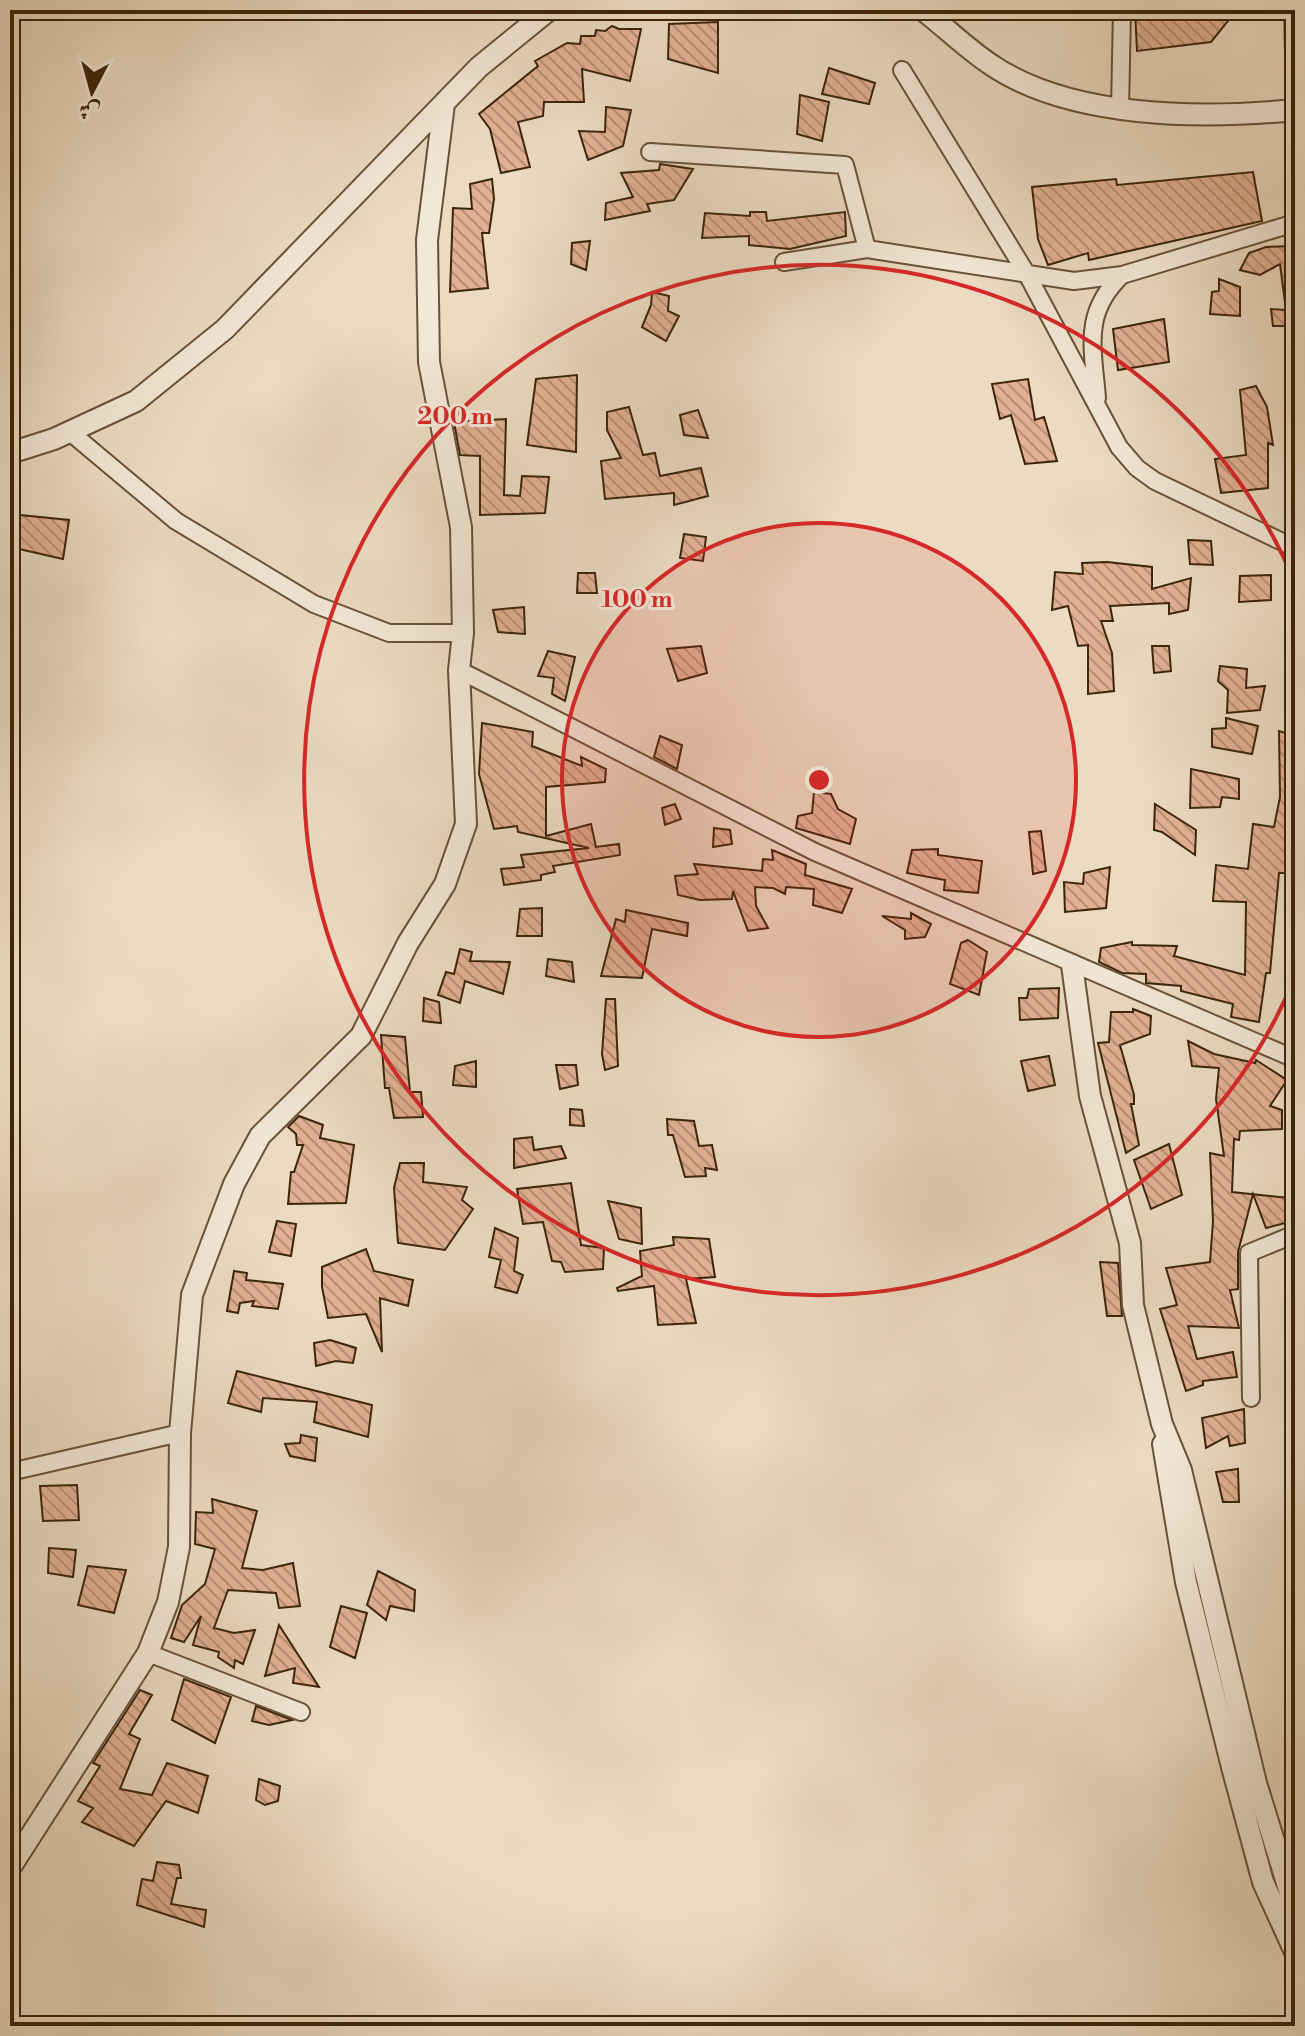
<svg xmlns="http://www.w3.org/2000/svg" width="1305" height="2036" viewBox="0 0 1305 2036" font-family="'Libre Bodoni',Amiri,serif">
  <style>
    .building { fill: url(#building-back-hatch); stroke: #3c2409; stroke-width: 2 }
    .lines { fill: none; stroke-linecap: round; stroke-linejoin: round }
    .minor-casing { stroke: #685237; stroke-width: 20 }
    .tertiary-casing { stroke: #685237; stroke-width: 24 }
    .minor { stroke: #f2e8d7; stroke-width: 16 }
    .tertiary { stroke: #f2e8d7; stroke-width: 20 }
    .ring { fill: none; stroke: #d62828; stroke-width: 4 }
    .centre { fill: #d62828; stroke: #f2e8d7; stroke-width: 4 }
    .ring-label { font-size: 24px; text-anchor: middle; font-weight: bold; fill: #d62828; stroke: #f2e8d7; stroke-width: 6; stroke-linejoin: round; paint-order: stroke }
  </style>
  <defs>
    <pattern id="building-back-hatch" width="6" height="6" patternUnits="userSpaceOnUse" patternTransform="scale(2)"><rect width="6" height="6" fill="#e2b194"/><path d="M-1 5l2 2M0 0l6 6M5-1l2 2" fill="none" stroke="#b89077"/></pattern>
  </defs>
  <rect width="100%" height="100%" fill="#ebdbc2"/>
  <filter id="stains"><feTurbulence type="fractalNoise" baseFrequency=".0025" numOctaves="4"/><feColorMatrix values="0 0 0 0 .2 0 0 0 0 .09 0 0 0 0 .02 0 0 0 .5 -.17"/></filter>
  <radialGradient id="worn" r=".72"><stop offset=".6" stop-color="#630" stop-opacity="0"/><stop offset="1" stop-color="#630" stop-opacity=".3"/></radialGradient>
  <path class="building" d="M1135 10H1228V21L1211 42 1137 51Z
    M718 22V73L668 59 669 24Z
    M612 26 619 29H641L630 81 582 69 584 102H544L543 116 518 122 530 167 501 173 490 129 479 114 538 66 535 61 567 43 580 44 581 36H595L596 30 605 31Z
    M829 68 875 83 869 104 822 94Z
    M800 95 829 102 822 141 797 134Z
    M606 107 631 110 623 146 588 160 579 131 605 132Z
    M660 164 693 169 674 200 647 204 650 211 605 220 606 203 633 197 621 173 659 170Z
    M1253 172 1262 221 1089 260 1088 253 1048 265 1038 239 1032 187 1116 179 1117 185Z
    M492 179 494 199 489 233H482L488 288 450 292 453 208 472 209 470 184Z
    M750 212H766L767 221 845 212 846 236 790 249 749 245V236L702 238 705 213 750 216Z
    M590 241 586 270 571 264 572 243Z
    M1295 246V326H1273L1271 309 1286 310 1280 264 1260 275 1240 270 1249 253 1266 247Z
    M1219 279 1240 287V316L1210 314 1212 292 1219 291Z
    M652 292 669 296 668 311 679 316 666 341 642 327 651 305Z
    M1164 319 1169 362 1118 370 1113 329Z
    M577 375 576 452 527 445 536 379Z
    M1028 379 1035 420 1044 417 1057 461 1025 464 1011 415 1000 419 992 384Z
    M1256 386 1267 407 1273 445 1268 443V488L1221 493 1215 459 1246 455 1240 390Z
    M629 407 643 455 655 453 660 476 701 468 708 496 674 505V493L605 499 601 461 621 458 607 430V412Z
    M698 410 708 438 684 435 680 415Z
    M506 419 504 495 520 496 522 476 549 477 545 513 480 515V456L460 455 454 422Z
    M10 514 69 520 63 559 10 547Z
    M684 534 706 537 703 561 680 558Z
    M1188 540 1211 541 1213 565 1190 564Z
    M1107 562 1152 567V589L1191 578 1188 610 1169 614V603L1110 606 1113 621H1101L1112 653 1114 691 1088 694V645L1078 646 1068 606 1052 610 1055 572 1083 574 1082 563Z
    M578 573H595L597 593H577Z
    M1271 575V600L1239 602 1240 576Z
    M524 607 525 634 498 632 493 610Z
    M701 646 707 673 678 681 667 649Z
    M1152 646H1169L1171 671 1154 673Z
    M548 651 575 657 565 701 552 694 554 678 538 676Z
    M1220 666 1247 669 1246 688 1265 686 1260 710 1227 713 1228 690 1218 681Z
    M1226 718 1258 726 1252 754 1212 747V729L1226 728Z
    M482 723 533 732 532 746 582 766 581 757 606 769 605 782 546 787V836L591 824 596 847 619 844 620 855 553 866 555 872 541 875V880L504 885 501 869 524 867 521 855 589 848 518 832 517 826 494 829 479 774Z
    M1279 731 1295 736V831L1291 873H1279L1270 973H1266L1259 1022 1231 1017 1233 1004 1181 991V986L1146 983V974L1122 973 1099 962 1101 948 1132 942V945L1177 946 1174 956 1245 975 1246 902 1213 901 1216 865 1248 869 1253 824 1274 827 1280 797Z
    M660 736 682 745 677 769 654 757Z
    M1191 769 1239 779V799L1222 797 1220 807 1190 808Z
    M814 792 831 794 838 809 856 819 850 844 796 828 798 816 812 813Z
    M675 804 681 819 665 825 662 808Z
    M1155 804 1196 830 1195 855 1162 832 1154 830Z
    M714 828 730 830 732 844 713 847Z
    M1041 831 1046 871 1033 874 1029 832Z
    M938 849V855L982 861 978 893 944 890 945 880 907 873 912 850Z
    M772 850 806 864 805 875 852 889 842 913 813 905 814 889 786 887 785 894 773 888 755 887 756 906 768 928 748 931 733 891 732 899 700 900 678 895 675 876 698 874 694 864 762 871 763 859 773 860Z
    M1110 867 1106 908 1065 912 1064 882 1083 884 1084 873Z
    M542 908V936H517L520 909Z
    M626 910 688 923 687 936 652 929 642 978 601 976 616 919 625 922Z
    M911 913 931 924 925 937 905 939V930L882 916 911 919Z
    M968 940 987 952 979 995 950 984 961 943Z
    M460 949 472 952 470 961 510 962 503 994 465 981 460 1003 438 995 446 972 454 974Z
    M548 959 572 962 574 982 546 976Z
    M1059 988 1058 1018 1020 1020 1019 998H1027L1029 989Z
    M424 998 439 1002 441 1023 423 1021Z
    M606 999H615L618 1066 605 1070 602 1054Z
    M1133 1009 1151 1016 1150 1034 1120 1045 1134 1095V1104H1131L1139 1145 1126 1153 1098 1043 1109 1042 1111 1012H1133Z
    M381 1035 405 1037 410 1092H421L423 1117 394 1118 389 1088H385Z
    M1188 1041 1214 1054 1255 1063 1256 1060 1287 1080 1270 1106 1282 1110V1129L1240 1131 1239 1140 1234 1139 1232 1192 1289 1198 1285 1223 1266 1228 1253 1194 1238 1252V1289L1230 1290 1239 1328 1188 1326 1197 1359 1233 1352 1237 1377 1203 1381V1385L1186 1391 1160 1309 1177 1305 1166 1268 1210 1262 1213 1221 1210 1153 1224 1156 1216 1099 1219 1068 1192 1066Z
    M1049 1056 1055 1085 1028 1091 1021 1061Z
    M476 1061V1087L453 1085 455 1066Z
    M556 1065H576L578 1085 560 1089Z
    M570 1109 582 1110 584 1126 570 1125Z
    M299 1116 323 1125 320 1138 354 1145 346 1203 288 1204 291 1172H294L303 1145H297L296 1134 288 1127Z
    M667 1119 694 1121 699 1146 712 1145 717 1170 705 1168 706 1176 685 1177 673 1135H668Z
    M532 1137 534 1150 561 1146 566 1158 514 1168V1139Z
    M1169 1144 1182 1195 1151 1209 1134 1160Z
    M400 1163H424L423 1182 467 1187 462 1200 473 1209 445 1250 398 1243 394 1188Z
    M571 1183 581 1245 604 1248 603 1269 565 1272 561 1262 552 1261 543 1222 523 1224 517 1189Z
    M608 1201 641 1208 642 1244 619 1239Z
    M277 1221 296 1224 291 1256 269 1252Z
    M495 1228 518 1238 514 1271 523 1275 517 1293 495 1287 501 1260 489 1257Z
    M673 1237 709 1239 715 1277 686 1279 696 1323 658 1325 654 1286 618 1291 617 1288 642 1276 640 1251 674 1245Z
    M366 1249 374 1271 413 1280 408 1306 380 1298 382 1352 366 1314 328 1318 322 1287V1267Z
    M1100 1262 1118 1263 1122 1316H1107Z
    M234 1271 247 1273 246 1280 283 1284 278 1309 252 1306 254 1301 240 1303 238 1313 227 1311Z
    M330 1340 356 1348 353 1363 336 1361 316 1366 314 1343Z
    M237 1371 372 1405 368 1437 314 1422 317 1402 263 1398 261 1412 228 1403Z
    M1244 1409 1245 1443 1230 1446 1228 1436 1206 1448 1202 1418Z
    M301 1435 317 1438 315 1461 290 1456 285 1444 300 1443Z
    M1238 1469 1239 1502H1223L1216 1472Z
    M77 1485 79 1520 43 1521 40 1486Z
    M212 1499 257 1511 242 1568 263 1570 293 1563 300 1606 279 1608 276 1593 228 1590 214 1628 234 1633 255 1630 243 1664 235 1660 234 1668 218 1657 219 1652 193 1645 201 1616 184 1642 171 1638 182 1605 205 1584 215 1549 195 1544 196 1512 213 1513Z
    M49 1548 76 1550 73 1577 48 1573Z
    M88 1566 126 1570 114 1613 78 1605Z
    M378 1571 415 1590 414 1611 390 1606 386 1620 367 1605Z
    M341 1606 367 1613 355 1658 330 1647Z
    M279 1625 297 1653 319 1687 293 1683 295 1668 265 1676Z
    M184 1679 231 1697 215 1743 172 1720Z
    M140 1690 152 1695 129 1734 140 1739 120 1789 152 1795 167 1763 208 1776 198 1813 166 1801 134 1846 82 1822 93 1808 78 1801 100 1766 93 1763Z
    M256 1706 292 1720 269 1725 252 1721Z
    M259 1779 280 1786 278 1801 265 1805 256 1800Z
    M157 1862 179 1865 181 1878H177L171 1904 206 1910 204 1927 137 1905 142 1879 153 1881Z"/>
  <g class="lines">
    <g class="minor-casing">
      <path id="minor" d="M1293 10 1295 97
        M902 70 1028 276 1119 447 1137 468 1155 481 1295 548
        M1120 109 1122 10
        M650 152 845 165 867 249
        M784 262 867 249 1074 281 1122 275 1295 223
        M1097 398C1093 348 1082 313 1122 275
        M70 432 176 521 314 604 389 633H463
        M459 670 815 852 1295 1059
        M1251 1398 1249 1253 1295 1234
        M10 1472 180 1433
        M148 1653 301 1712"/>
    </g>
    <g class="tertiary-casing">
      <path id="tertiary" d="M923 10C945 27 966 48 990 64 1070 119 1202 119 1295 110
        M10 453 54 439 136 401 225 329 479 67 549 10
        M1072 965 1090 1096 1130 1243 1133 1305 1162 1424 1181 1470 1256 1783 1295 1909
        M1163 1444 1186 1582 1232 1767 1263 1882 1295 1952
        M10 1868 148 1653 168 1602 179 1547 180 1433 192 1295 234 1184 260 1136 361 1036 408 943 445 884 466 824 459 670 463 633 461 527 429 362 427 240 444 104"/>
    </g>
    <use href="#minor" class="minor"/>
    <use href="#tertiary" class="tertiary"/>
  </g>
  <circle cx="819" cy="780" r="257" fill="#d62828" fill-opacity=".12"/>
  <g class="ring">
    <circle cx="819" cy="780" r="257"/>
    <path d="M1295 977A515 515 0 1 1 1295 583"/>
  </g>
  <circle cx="819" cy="780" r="12" class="centre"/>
  <g class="ring-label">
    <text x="455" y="424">200 m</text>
    <text x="637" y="607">100 m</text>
  </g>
  <rect width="1305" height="2036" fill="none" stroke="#ebdbc2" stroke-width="40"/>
  <rect x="12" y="12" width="1281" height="2012" fill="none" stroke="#3c2409" stroke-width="4"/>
  <rect x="20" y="20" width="1265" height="1996" fill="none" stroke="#3c2409" stroke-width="2"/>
  <g transform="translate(92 92) rotate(186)" stroke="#f2e8d7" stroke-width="6" paint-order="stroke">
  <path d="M0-6L14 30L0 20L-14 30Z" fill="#3c2409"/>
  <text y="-12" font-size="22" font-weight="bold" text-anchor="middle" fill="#3c2409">ش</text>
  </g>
  <rect width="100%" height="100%" filter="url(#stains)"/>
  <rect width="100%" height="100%" fill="url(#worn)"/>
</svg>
